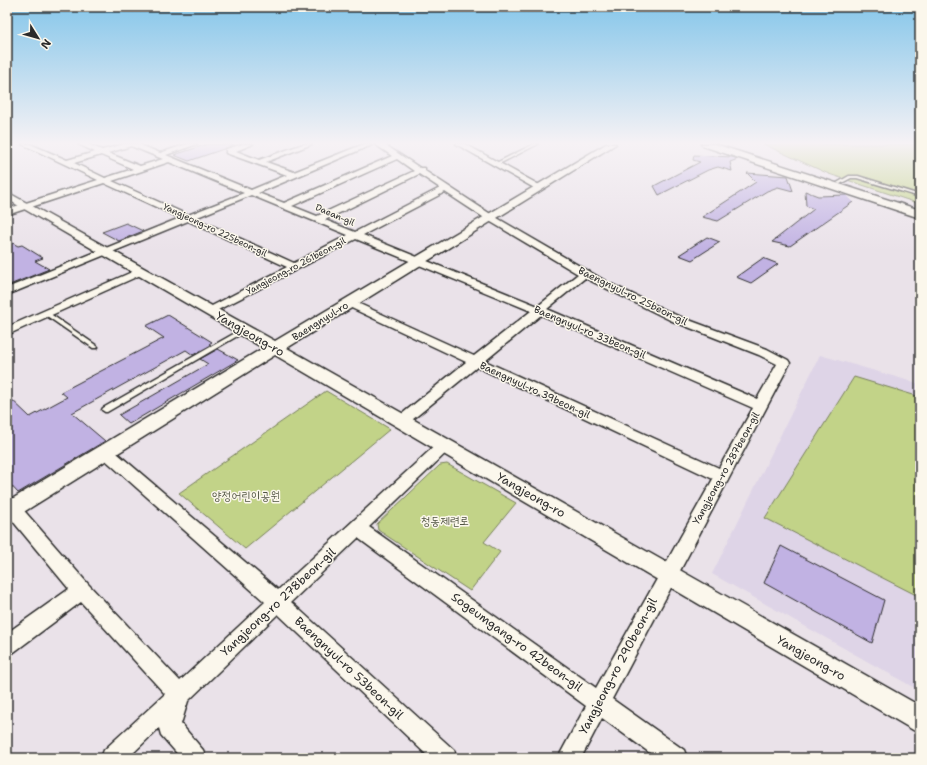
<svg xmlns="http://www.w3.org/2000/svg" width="927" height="765" viewBox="0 0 927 765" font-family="'Shantell Sans','Poor Story',sans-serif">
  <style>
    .built { fill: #ded4e7 }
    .green { fill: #c2d388; stroke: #767f5a }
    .building { fill: #c1b2e3; stroke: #2b2b2b }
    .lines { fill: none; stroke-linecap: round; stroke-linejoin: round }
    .service-casing { stroke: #2b2b2b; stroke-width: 3 }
    .minor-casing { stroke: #2b2b2b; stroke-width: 3 }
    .tertiary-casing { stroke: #2b2b2b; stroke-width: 3 }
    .secondary-casing { stroke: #2b2b2b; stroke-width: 3 }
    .service { fill: #fbf7ec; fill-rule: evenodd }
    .minor { fill: #fbf7ec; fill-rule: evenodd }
    .tertiary { fill: #fbf7ec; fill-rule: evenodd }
    .secondary { fill: #fbf7ec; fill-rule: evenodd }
    .labels { text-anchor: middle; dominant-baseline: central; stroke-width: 3; stroke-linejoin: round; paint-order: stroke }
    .far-street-label { font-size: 9px; fill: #2b2b2b; stroke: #fbf7ec }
    .street-label { font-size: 10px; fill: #2b2b2b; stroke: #fbf7ec }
    .near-street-label { font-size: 12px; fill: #2b2b2b; stroke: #fbf7ec }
    .near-park-label { font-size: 12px; fill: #515542; stroke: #fbf7ec }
  </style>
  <rect width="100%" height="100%" fill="#eae2e9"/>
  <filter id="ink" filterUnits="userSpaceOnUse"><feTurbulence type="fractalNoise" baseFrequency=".025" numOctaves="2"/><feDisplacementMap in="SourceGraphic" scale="8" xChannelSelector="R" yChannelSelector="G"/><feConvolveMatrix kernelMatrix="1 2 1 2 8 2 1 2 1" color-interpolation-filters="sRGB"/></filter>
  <g filter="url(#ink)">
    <path class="built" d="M820 355 920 384V691L712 574Z"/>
    <path class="green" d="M763 144H920V204L829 174Z
      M854 377 920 397V597L765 518Z
      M326 391 390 429 245 549 179 493Z
      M447 464 516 503 484 542 500 552 470 591 378 530 377 524 440 465Z"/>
    <path class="building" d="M208 144 235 145 189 161 174 155Z
      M694 155 732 157 738 159 730 162 732 171 718 167 708 170 659 195 654 186 700 162 693 160Z
      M747 173 788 176 793 191 778 187 767 191 718 221 702 217 756 182Z
      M805 191 818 196 846 195 853 202 790 246 772 242 814 209 806 206Z
      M126 223 143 231 119 241 102 232Z
      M707 237 720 242 692 260 679 255Z
      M7 240 18 246 22 245 43 258 35 261 49 269 7 286Z
      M763 258 778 264 751 283 736 277Z
      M168 315 212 342 209 344 211 345 193 355 186 350 72 413 105 441 18 493 7 481V395L30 417 67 397 61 392 164 338 146 326Z
      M218 349 238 360 129 424 119 415 208 364 200 359Z
      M781 546 884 600 872 643 764 583Z"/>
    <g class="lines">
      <g class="service-casing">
        <path id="service" d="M534 144H538L497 165 494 164Z
          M849 176H858L920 195V197L857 178H851L840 184 837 183Z
          M46 311 97 346 98 347 97 348H93L44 314 43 313 44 312Z
          M244 328 246 329 247 330 246 331 107 412H105L102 410 103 408Z"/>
      </g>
      <g class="minor-casing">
        <path id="minor" d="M22 144H30L67 160 95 152 78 144H87L102 150 124 144H138L160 153 187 144H197L166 155 251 190 287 175 226 153V149L243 144H253L236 151 259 160 303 144H312L266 162 294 172 364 144H374L258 193 284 203 392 156 375 144H384L420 168H425V171L492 215 607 282 678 316 767 349 788 360 790 363 612 699 684 750 687 758H657L602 718 581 758H558L586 706 358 538 291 602 454 750 457 758H430L278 614 188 701 181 724 203 750 206 758H181L161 735 159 728 128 758H101L104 750 165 694 81 602 14 652 7 655V633L69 589 7 514V497L13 498 88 584 180 681 265 602 101 456 99 452 101 448 106 447 111 448 278 590 440 441 445 440 450 441 452 445 450 449 369 527 596 688 713 479 477 367 407 424 402 426 397 424 395 421 397 418 466 362 345 305 343 303 345 301H353L474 356 531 311 356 239 210 314 206 313 204 311 206 309 287 267 188 221 7 295V288L180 218 104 183 7 215V209L98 180ZM131 146 163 159 140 166 108 153ZM101 155 133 169 105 178 74 163ZM397 159 414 171 317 216 292 206ZM169 162 244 193 188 215 112 181ZM419 174 440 188 355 232 325 220ZM445 192 486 219 578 274 538 306 363 235ZM251 195 348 235 294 263 195 218ZM585 278 670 320 759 355 777 364 757 399 547 309ZM541 315 753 408 719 468 485 361Z
          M456 144H465L543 187 536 189Z
          M141 268 146 271 145 273 7 335V327Z"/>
      </g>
      <g class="tertiary-casing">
        <path id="tertiary" d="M606 144H616L287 348 920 706V734L275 355 14 518 7 520V502L263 348 7 199V192L275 341Z"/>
      </g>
      <g class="secondary-casing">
        <path id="secondary" d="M701 144H715L920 210V218L703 146Z"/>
      </g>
      <use href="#service" class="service"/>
      <use href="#minor" class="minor"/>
      <use href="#tertiary" class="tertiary"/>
      <use href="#secondary" class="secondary"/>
    </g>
  </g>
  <linearGradient id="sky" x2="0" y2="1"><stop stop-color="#85c6ea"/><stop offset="0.57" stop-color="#f6f2f5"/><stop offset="1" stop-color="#f6f2f5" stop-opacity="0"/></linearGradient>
  <rect width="927" height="251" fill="url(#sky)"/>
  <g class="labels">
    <g class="far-street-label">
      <text transform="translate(335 215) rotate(23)">Daean-gil</text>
      <text transform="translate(215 230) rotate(25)">Yangjeong-ro 225beon-gil</text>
      <text transform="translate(296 266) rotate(-28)">Yangjeong-ro 261beon-gil</text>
    </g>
    <g class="street-label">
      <text transform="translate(633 296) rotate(26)">Baengnyul-ro 25beon-gil</text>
      <text transform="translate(320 321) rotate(-32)">Baengnyul-ro</text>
      <text transform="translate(590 332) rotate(23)">Baengnyul-ro 33beon-gil</text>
      <text transform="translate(535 390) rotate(25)">Baengnyul-ro 39beon-gil</text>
      <text transform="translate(726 468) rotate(-61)">Yangjeong-ro 287beon-gil</text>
    </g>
    <g class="near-street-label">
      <text transform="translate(250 334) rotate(30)">Yangjeong-ro</text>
      <text transform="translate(531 495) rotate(30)">Yangjeong-ro</text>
      <text transform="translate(278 602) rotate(-43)">Yangjeong-ro 278beon-gil</text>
      <text transform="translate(517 642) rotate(36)">Sogeumgang-ro 42beon-gil</text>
      <text transform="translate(811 658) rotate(30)">Yangjeong-ro</text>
      <text transform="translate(618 666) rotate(-62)">Yangjeong-ro 290beon-gil</text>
      <text transform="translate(349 668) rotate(43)">Baengnyul-ro 53beon-gil</text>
    </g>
    <g class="near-park-label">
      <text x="246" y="496">양정어린이공원</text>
      <text x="445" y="521">청동제련로</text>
    </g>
  </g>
  <rect width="927" height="765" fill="none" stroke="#fbf7ec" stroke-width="24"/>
  <rect x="12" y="12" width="903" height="741" fill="none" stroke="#2b2b2b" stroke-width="1.5" filter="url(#ink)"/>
  <g transform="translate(38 38) rotate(127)" stroke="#fbf7ec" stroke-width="3" paint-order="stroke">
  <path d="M0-3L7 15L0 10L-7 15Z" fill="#2b2b2b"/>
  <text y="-6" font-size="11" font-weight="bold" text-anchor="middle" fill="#2b2b2b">N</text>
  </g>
</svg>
